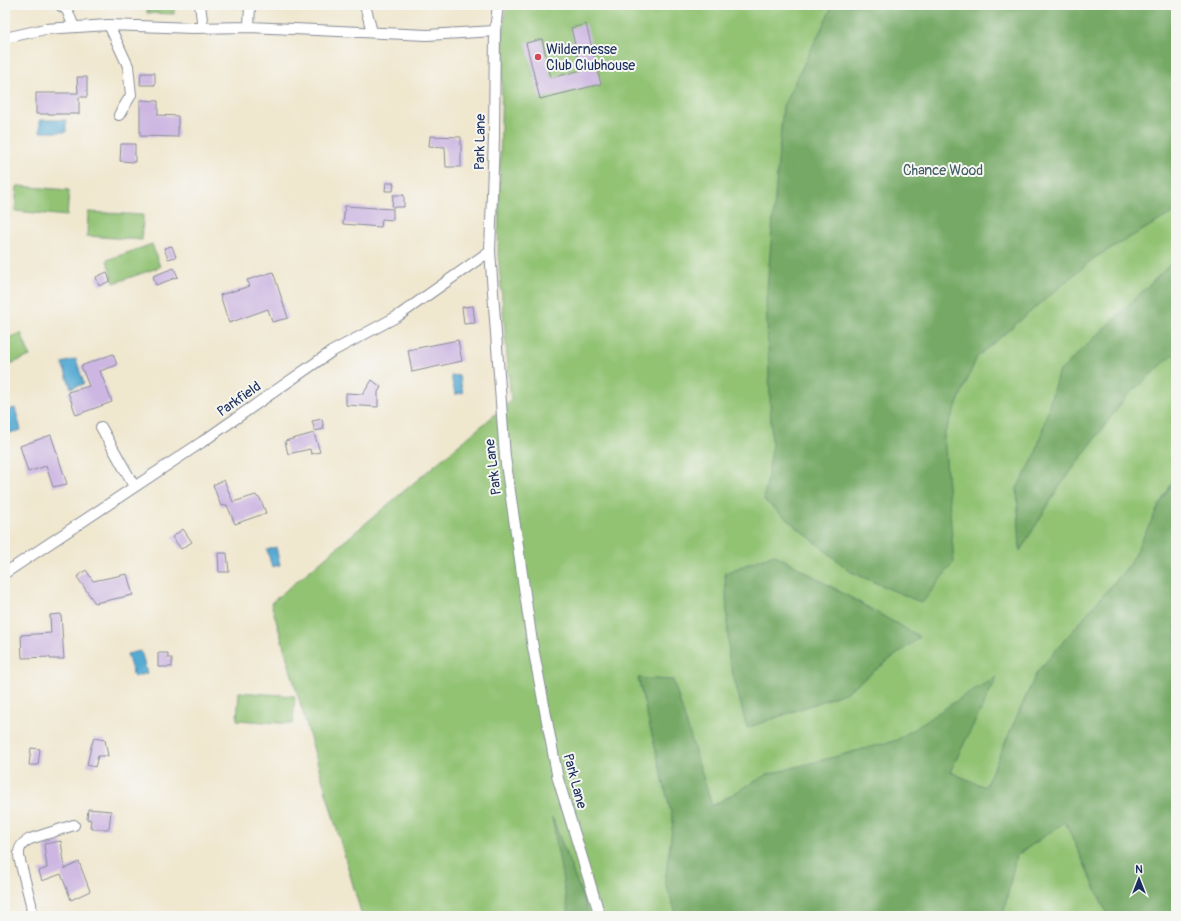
<svg xmlns="http://www.w3.org/2000/svg" width="1181" height="921" viewBox="0 0 1181 921" font-family="Pangolin,sans-serif">
  <style>
    .green { fill: #92c373; stroke: #567968 }
    .forest { fill: #75a965; stroke: #486c62 }
    .water { fill: #57abd3; stroke: #396d98 }
    .building { fill: #cdb7e2 }
    .lines { fill: none; stroke-linecap: round; stroke-linejoin: round }
    .minor-casing { stroke: #868b96; stroke-width: 12 }
    .minor { stroke: #fff; stroke-width: 10 }
    .poi-dot { fill: #d1495b; stroke: #f6f6f2; stroke-width: 1.5 }
    .labels { text-anchor: middle; dominant-baseline: central; stroke-width: 4; stroke-linejoin: round; paint-order: stroke }
    .poi-label { font-size: 14px; fill: #1b2f5e; stroke: #f6f6f2; text-anchor: start }
    .street-label { font-size: 14px; fill: #1b2f5e; stroke: #f6f6f2 }
    .park-label { font-size: 14px; fill: #3f5b64; stroke: #f6f6f2 }
  </style>
  <rect width="100%" height="100%" fill="#f6f6f2"/>
  <filter id="ink" filterUnits="userSpaceOnUse"><feTurbulence type="fractalNoise" baseFrequency=".025" numOctaves="2"/><feDisplacementMap in="SourceGraphic" scale="8" xChannelSelector="R" yChannelSelector="G"/><feConvolveMatrix kernelMatrix="1 2 1 2 8 2 1 2 1" color-interpolation-filters="sRGB"/></filter>
  <filter id="wash" filterUnits="userSpaceOnUse"><feTurbulence type="fractalNoise" baseFrequency=".012" numOctaves="4" result="noise"/><feDisplacementMap in="SourceGraphic" scale="16" xChannelSelector="R" yChannelSelector="G"/><feGaussianBlur stdDeviation="0.9" result="paint"/><feColorMatrix in="noise" values="0 0 0 0 0 0 0 0 0 0 0 0 0 0 0 0 0 1.4 0 .05"/><feComposite in="paint" operator="in"/></filter>
  <g filter="url(#wash)">
    <rect width="100%" height="100%" fill="#f0e7cf"/>
    <path class="green" d="M147 5H174V14L147 13Z
      M506 5H1176V916H362L271 603 511 401 498 253 503 33Z
      M17 186 69 190 67 216 15 211Z
      M88 212 143 215 142 240 87 236Z
      M152 244 160 267 114 283 107 260Z
      M21 333 30 356 5 366V339Z
      M239 692 295 696 293 724 237 720Z"/>
    <path class="forest" d="M833 5H1176V211L1094 258 977 357 944 435 954 562 922 603 851 572 764 500 772 449 766 299 783 106Z
      M1176 259V352L1126 397 1060 486 1020 551 1017 488 1035 456 1058 373Z
      M1176 476V916H1108L1065 822 1016 856 1003 916H677L665 882 673 821 638 678 673 680 712 806 766 775 897 740 968 693 997 677 950 772 985 787 1037 672 1129 565 1163 498Z
      M774 554 920 637 845 693 747 728 729 659 725 573Z
      M552 817 590 916H569Z"/>
    <path class="water" d="M40 120H66V132H40Z
      M76 359 84 384 71 388 62 363Z
      M459 375 463 393 455 394 451 376Z
      M15 408 21 430 9 433 5 418V411Z
      M276 547 280 565 272 567 267 550Z
      M141 651 147 673 134 677 127 654Z"/>
    <g id="blocks">
      <path class="building" d="M586 24 601 84 540 99 526 43 542 39 551 78 581 70 571 28Z
        M141 73H155V85H140Z
        M77 77H87V97H79V114H36V93H78Z
        M140 100 158 101V115L178 116V137L140 136Z
        M430 136 461 137V167H446L445 147 429 146Z
        M121 144H135V162L120 161Z
        M386 183H394L393 191H385Z
        M393 195H404V207H392Z
        M345 206 393 209V220L382 219 381 227 343 224Z
        M172 246 176 257 168 259 164 248Z
        M174 268 178 277 156 285 153 276Z
        M107 272 110 281 99 286 96 277Z
        M273 272 288 318 272 322 268 309 229 323 220 295 250 286 247 280Z
        M473 306 475 323 464 324 462 307Z
        M458 340 462 361 412 372 408 350Z
        M113 354 117 365 100 371 112 402 76 415 68 392 89 386 81 366Z
        M372 380 381 387 378 392V407L346 405V393L363 394Z
        M322 419 324 429 315 431 312 421Z
        M314 433 320 452 311 454 310 449 288 454 285 441Z
        M51 435 67 484 53 487 46 466 28 472 20 446Z
        M224 480 233 502 256 495 258 498H260L266 513 235 524 227 505 221 506 213 485Z
        M183 529 192 542 181 549 172 537Z
        M218 553H227L229 572H219Z
        M86 570 93 581 127 574 133 595 95 603 77 577Z
        M61 614 64 659H50V657L22 658 21 635 51 633 50 615Z
        M158 653H168V658H172V667H158Z
        M94 738 105 740 108 756H98L95 767 87 765 91 747Z
        M31 748 40 749 38 765H29Z
        M88 809 111 811 109 829H93V827H90L91 820 87 819Z
        M61 841 65 869 79 862 90 891 71 900 61 874 42 881 39 871 47 868 44 844Z"/>
    </g>
  </g>
  <g filter="url(#ink)">
    <use href="#blocks" fill-opacity="0" stroke="#868b96" stroke-width="1"/>
    <g class="lines">
      <g class="minor-casing">
        <path id="minor" d="M60 5 67 10 74 27
          M200 5 203 28
          M365 5 372 32
          M498 5 495 31 494 138 490 251 505 457 532 642 558 779 600 916
          M109 25 128 66 131 95 119 115
          M249 27 250 5
          M5 38 45 29 109 25 193 28 249 27 427 35 495 31
          M101 427 134 486
          M5 573 202 442 331 352 398 316 490 251
          M32 916 31 904 20 861C17 850 20 844 30 839L74 825"/>
      </g>
      <use href="#minor" class="minor"/>
    </g>
  </g>
  <circle class="poi-dot" cx="538" cy="57" r="4"/>
  <g class="labels">
    <g class="poi-label">
      <text x="546" y="49">Wildernesse<tspan x="546" dy="16">Club Clubhouse</tspan></text>
    </g>
    <g class="street-label">
      <text transform="translate(480 142) rotate(-89)">Park Lane</text>
      <text transform="translate(239 399) rotate(-35)">Parkfield</text>
      <text transform="translate(493 467) rotate(-97)">Park Lane</text>
      <text transform="translate(575 781) rotate(75)">Park Lane</text>
    </g>
    <g class="park-label">
      <text x="943" y="170">Chance Wood</text>
    </g>
  </g>
  <rect width="1181" height="921" fill="none" stroke="#f6f6f2" stroke-width="20"/>
  <g transform="translate(1139 879)" stroke="#f6f6f2" stroke-width="3" paint-order="stroke">
  <path d="M0-3L7 15L0 10L-7 15Z" fill="#1b2f5e"/>
  <text y="-6" font-size="11" font-weight="bold" text-anchor="middle" fill="#1b2f5e">N</text>
  </g>
</svg>
